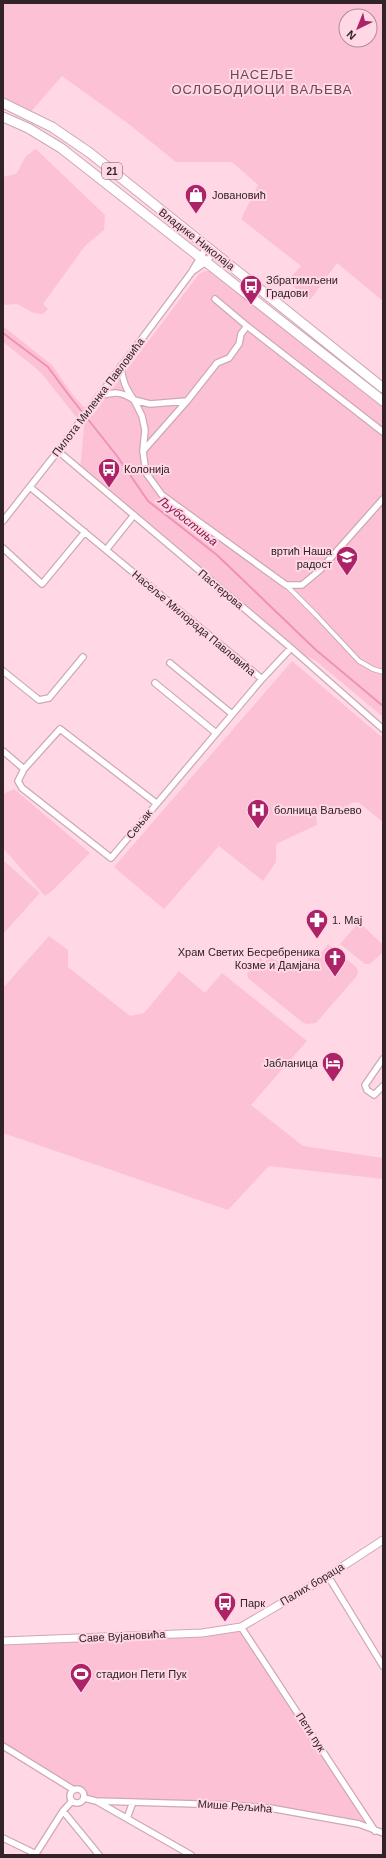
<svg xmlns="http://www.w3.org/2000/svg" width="386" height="1858" viewBox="0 0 386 1858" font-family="Helvetica,sans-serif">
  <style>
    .green { fill: #fdc1d6; fill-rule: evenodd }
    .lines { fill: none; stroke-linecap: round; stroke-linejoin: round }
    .stream { stroke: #ef92b6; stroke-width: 2 }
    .pedestrian-casing { stroke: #cea8b5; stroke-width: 6 }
    .minor-casing { stroke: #cea8b5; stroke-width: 8 }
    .tertiary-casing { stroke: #cea8b5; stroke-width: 9 }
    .primary-casing { stroke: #cea8b5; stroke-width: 11 }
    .pedestrian { stroke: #fff; stroke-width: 4 }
    .minor { stroke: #fff; stroke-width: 5.5 }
    .tertiary { stroke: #fff; stroke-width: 7 }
    .primary { stroke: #fff; stroke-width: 9 }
    .labels { text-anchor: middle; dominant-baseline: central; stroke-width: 4; stroke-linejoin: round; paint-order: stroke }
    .shield { fill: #ffd7e5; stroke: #6f5961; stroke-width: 1 }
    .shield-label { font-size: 10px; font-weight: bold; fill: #312328 }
    .poi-label { font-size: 11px; fill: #312328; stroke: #ffd7e5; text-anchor: start }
    .street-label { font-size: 11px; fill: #312328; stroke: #ffd7e5 }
    .water-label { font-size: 12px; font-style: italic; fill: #83164d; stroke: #ffd7e5 }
    .quarter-label { font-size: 13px; letter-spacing: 1px; fill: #694854; stroke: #ffd7e5 }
  </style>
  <rect width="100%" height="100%" fill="#ffd7e5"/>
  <path class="green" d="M3 3H383V301L337 263 310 300 287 281 301 266 241 219 258 185 232 162H176L130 125 62 76 29 114 3 104ZM346 16H370V40H346Z
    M36 149 105 215 104 230 85 246 43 304 48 309 43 314 34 313 17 304 3 305V177L15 174 18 171 26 156Z
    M205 271H213L383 407V717L316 661 291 648 80 470 84 427 42 374 32 365 3 342V326L52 365 72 394 92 416 199 274Z
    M292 661 383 738V822L358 802 351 803 338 813 329 807 316 814 317 825 276 844V862L263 881 219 846 164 909 114 867Z
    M14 789 90 853 52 891 45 896 3 848V794Z
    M3 860 40 893 3 934Z
    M359 922 383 945V952L370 964H365L340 944Z
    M49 936 68 950V967L130 1016 144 1013 179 971 205 993 222 973 307 1041 251 1105 303 1146 383 1158V1179L269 1166 228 1210 3 1133V988Z
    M328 944 356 967 358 971 357 976 316 1023 306 1024 302 1022 248 978 247 974 260 958 265 962 268 956 281 963 284 959 299 971 312 954 317 958Z
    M241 1627 375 1831 359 1824 270 1808 84 1798V1793L81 1790H74L3 1746V1641L202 1633Z"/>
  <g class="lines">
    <path class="stream" d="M3 333 48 367 68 394 117 456 148 501 217 555 316 650 383 706"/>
    <g class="pedestrian-casing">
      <path id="pedestrian" d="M286 585 316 615 359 661 373 669 383 672"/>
    </g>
    <g class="minor-casing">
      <path id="minor" d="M193 271 206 262 214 252
        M247 326 383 432
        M99 396C115 392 120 391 134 400 126 389 122 380 121 366
        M134 400 142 416 145 430 143 451 146 473 162 495 286 585H302L320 570 383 499
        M134 400 150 404 187 401
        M58 451 291 648 383 729
        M143 451 187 401 217 363 229 358 239 344 241 334 247 326 215 299
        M30 487 262 679
        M3 521 58 451 191 273 207 246
        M3 548 42 584 85 532
        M106 550 134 515
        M170 663 232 714
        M3 671 39 700 49 698 83 657
        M155 683 216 733
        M3 751 24 769
        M156 803 60 729 24 769 18 781 22 788 111 858 262 679 291 648
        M383 1059 365 1085 367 1090 374 1095 383 1086
        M328 1576 383 1666
        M241 1627 375 1831
        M3 1746 74 1790
        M70 1796a7 7 0 1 1 14 0a7 7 0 1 1-14 0Z
        M84 1798 96 1801 230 1805 270 1808 359 1824 383 1833
        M98 1802 191 1855
        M63 1811 99 1855
        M127 1818 133 1802
        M3 1838 36 1854
        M35 1855 63 1811 72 1801"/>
    </g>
    <g class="tertiary-casing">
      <path id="tertiary" d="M3 1641 202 1633 241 1627 328 1576 383 1540"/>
    </g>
    <g class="primary-casing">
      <path id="primary" d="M3 103 52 127 90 153 383 388
        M3 117 28 128 61 148 383 401"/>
    </g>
    <use href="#pedestrian" class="pedestrian"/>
    <use href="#minor" class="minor"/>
    <use href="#tertiary" class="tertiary"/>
    <use href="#primary" class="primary"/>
  </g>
  <defs>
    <g id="shop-pin" transform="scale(1.15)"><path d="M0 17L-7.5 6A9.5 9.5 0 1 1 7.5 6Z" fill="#ac2368" stroke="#ffd7e5"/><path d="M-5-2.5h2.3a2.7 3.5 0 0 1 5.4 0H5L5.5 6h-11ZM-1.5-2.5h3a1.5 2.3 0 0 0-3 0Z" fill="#fff"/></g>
    <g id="bus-pin" transform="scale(1.15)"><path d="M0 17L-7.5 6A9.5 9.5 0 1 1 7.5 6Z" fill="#ac2368" stroke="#ffd7e5"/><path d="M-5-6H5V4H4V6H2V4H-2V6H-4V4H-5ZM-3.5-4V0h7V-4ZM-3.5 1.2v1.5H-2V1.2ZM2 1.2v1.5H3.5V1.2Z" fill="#fff"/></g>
    <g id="school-pin" transform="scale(1.15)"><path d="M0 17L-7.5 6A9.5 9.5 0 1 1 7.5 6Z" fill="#ac2368" stroke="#ffd7e5"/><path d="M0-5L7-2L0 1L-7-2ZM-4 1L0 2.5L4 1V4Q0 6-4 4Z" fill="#fff"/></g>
    <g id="hospital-pin" transform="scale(1.15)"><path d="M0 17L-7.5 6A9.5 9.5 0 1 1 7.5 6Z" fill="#ac2368" stroke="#ffd7e5"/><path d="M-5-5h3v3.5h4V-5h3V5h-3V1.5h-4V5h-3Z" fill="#fff"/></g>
    <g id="pharmacy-pin" transform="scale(1.15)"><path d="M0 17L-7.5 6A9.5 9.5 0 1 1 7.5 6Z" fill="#ac2368" stroke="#ffd7e5"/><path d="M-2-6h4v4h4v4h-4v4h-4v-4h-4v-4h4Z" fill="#fff"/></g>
    <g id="church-pin" transform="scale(1.15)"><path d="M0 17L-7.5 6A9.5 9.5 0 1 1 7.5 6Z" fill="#ac2368" stroke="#ffd7e5"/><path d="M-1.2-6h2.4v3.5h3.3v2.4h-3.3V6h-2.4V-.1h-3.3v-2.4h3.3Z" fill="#fff"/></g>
    <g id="hotel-pin" transform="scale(1.15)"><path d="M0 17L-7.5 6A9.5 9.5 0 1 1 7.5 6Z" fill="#ac2368" stroke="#ffd7e5"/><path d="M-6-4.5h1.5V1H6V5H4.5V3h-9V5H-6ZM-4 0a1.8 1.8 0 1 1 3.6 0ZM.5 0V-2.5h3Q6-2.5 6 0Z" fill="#fff"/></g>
    <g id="stadium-pin" transform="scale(1.15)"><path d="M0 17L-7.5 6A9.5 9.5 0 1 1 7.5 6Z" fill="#ac2368" stroke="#ffd7e5"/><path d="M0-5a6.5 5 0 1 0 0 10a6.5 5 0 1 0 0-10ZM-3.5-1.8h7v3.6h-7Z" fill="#fff"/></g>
  </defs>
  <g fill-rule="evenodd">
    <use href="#shop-pin" x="196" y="195"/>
    <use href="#bus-pin" x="251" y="286"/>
    <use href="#bus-pin" x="109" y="469"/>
    <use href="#school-pin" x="347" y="557"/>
    <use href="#hospital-pin" x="258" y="810"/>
    <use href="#pharmacy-pin" x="317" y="920"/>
    <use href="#church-pin" x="335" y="958"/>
    <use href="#hotel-pin" x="333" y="1063"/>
    <use href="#bus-pin" x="225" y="1603"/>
    <use href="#stadium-pin" x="81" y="1674"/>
  </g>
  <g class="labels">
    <rect class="shield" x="102" y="163" width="20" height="16" rx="3"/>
    <g class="shield-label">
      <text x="112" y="171">21</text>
    </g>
    <g class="poi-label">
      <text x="212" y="195">Јовановић</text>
      <text x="266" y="280">Збратимљени<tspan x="266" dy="13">Градови</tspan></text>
      <text x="124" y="469">Колонија</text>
      <text x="332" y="551" text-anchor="end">вртић Наша<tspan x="332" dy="13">радост</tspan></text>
      <text x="274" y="810">болница Ваљево</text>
      <text x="332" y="920">1. Мај</text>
      <text x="320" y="952" text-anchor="end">Храм Светих Бесребреника<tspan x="320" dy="13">Козме и Дамјана</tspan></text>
      <text x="318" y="1063" text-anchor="end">Јабланица</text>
      <text x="240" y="1603">Парк</text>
      <text x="96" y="1674">стадион Пети Пук</text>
    </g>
    <g class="street-label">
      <text transform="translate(197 239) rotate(38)">Владике Николаја</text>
      <text transform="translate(98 397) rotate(-53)">Пилота Миленка Павловића</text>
      <text transform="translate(221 589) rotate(40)">Пастерова</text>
      <text transform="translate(194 623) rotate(40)">Насеље Милорада Павловића</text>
      <text transform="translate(139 824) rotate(-51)">Сењак</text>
      <text transform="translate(312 1584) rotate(-31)">Палих бораца</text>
      <text transform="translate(122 1636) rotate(-3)">Саве Вујановића</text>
      <text transform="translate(311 1732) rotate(57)">Пети пук</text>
      <text transform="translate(235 1806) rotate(4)">Мише Рељића</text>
    </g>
    <g class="water-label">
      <text transform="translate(188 521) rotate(38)">Љубостиња</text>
    </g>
    <g class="quarter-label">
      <text x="262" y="74">НАСЕЉЕ<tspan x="262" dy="15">ОСЛОБОДИОЦИ ВАЉЕВА</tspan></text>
    </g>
  </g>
  <rect width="386" height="1858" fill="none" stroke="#312328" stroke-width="8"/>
  <g transform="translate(358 28) rotate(223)"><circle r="19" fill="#ffd7e5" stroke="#ad8f99"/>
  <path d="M0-3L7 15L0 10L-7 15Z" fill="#ac2368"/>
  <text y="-6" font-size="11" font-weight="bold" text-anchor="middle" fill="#312328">N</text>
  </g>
</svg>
